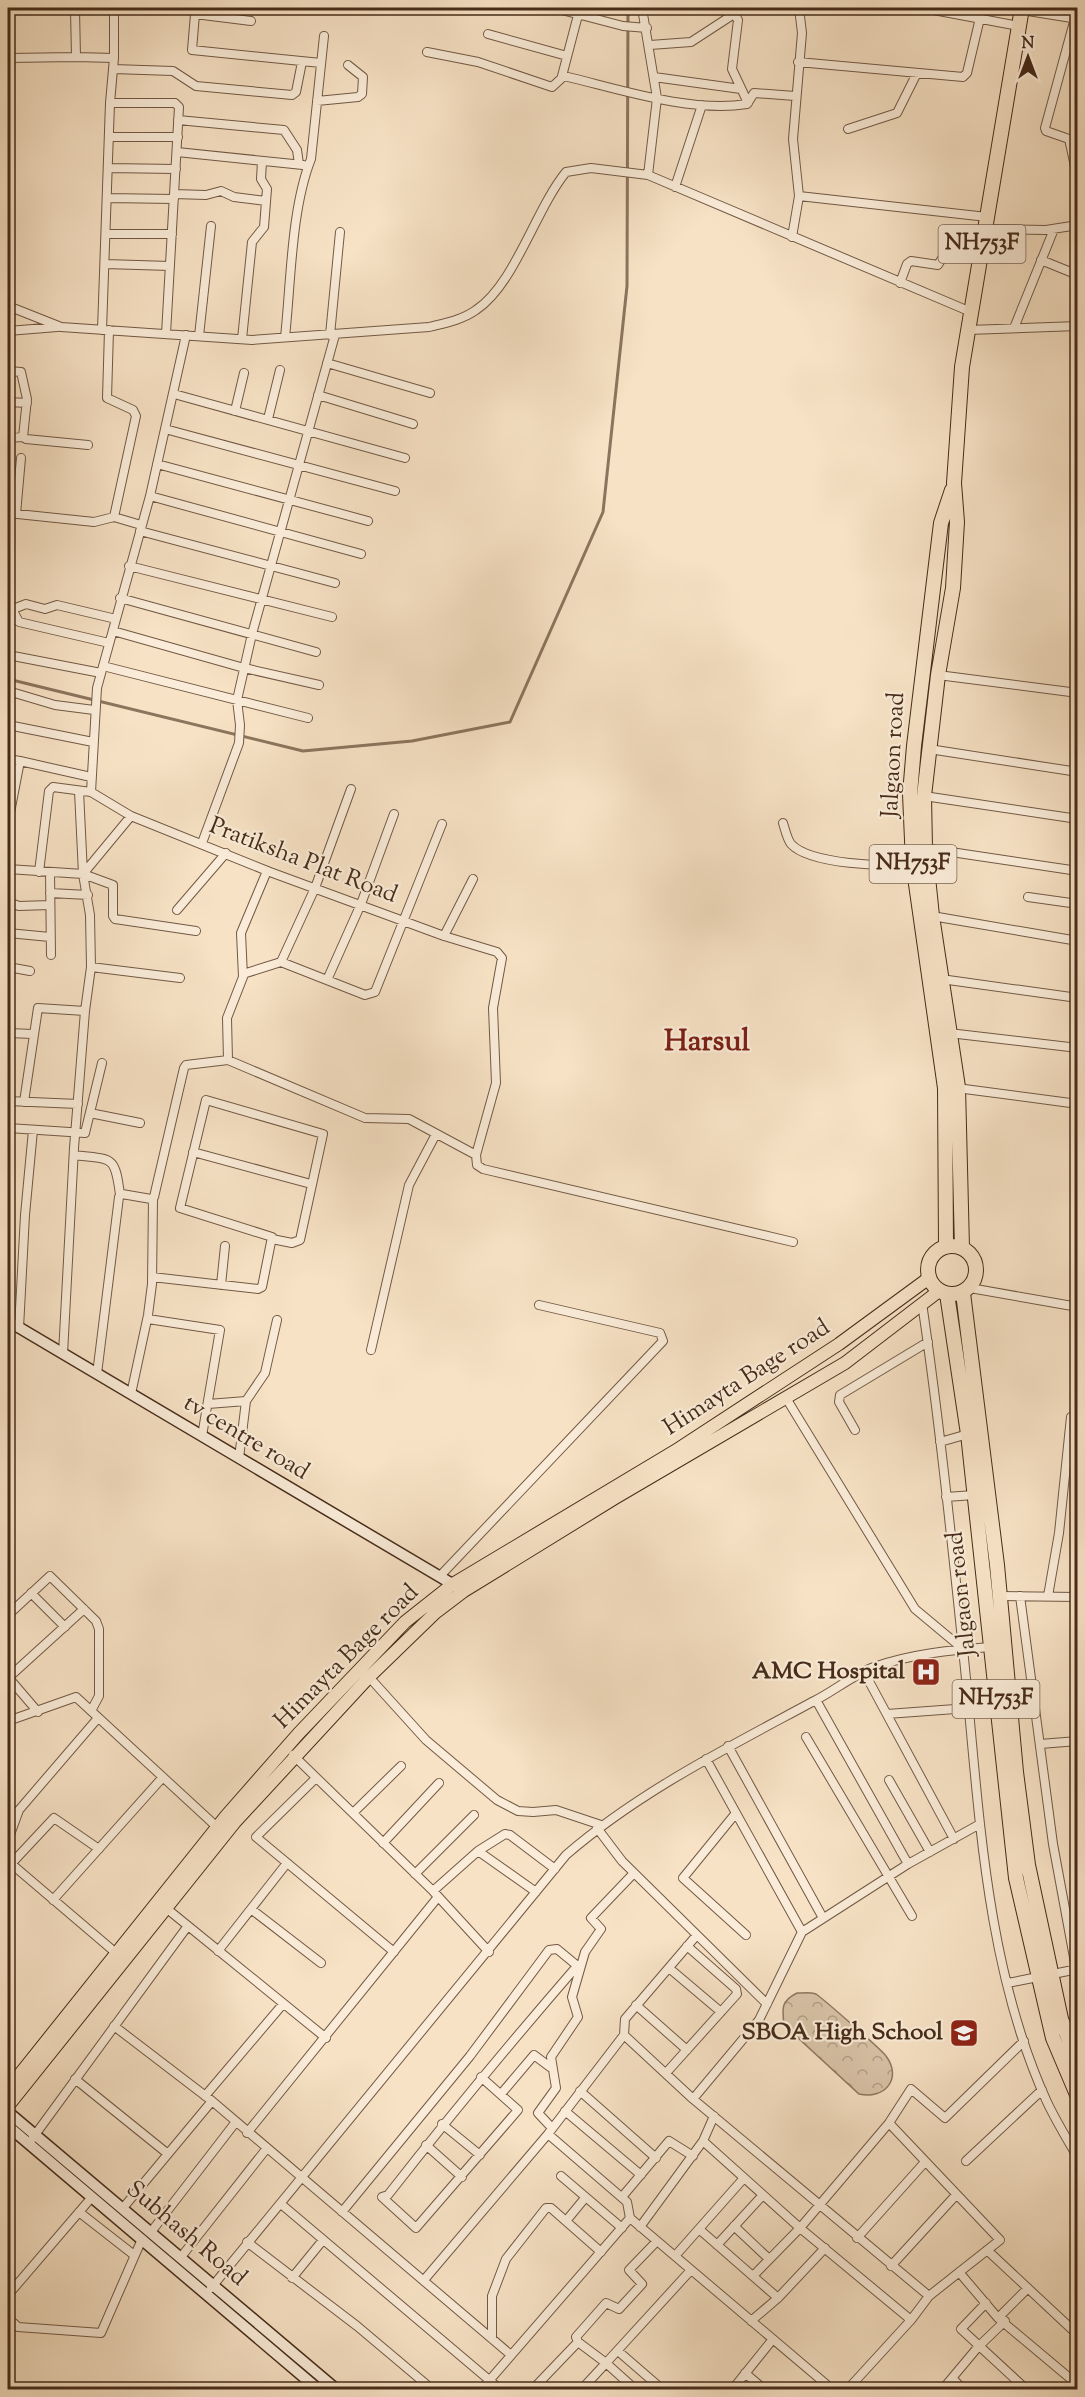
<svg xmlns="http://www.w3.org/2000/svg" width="1085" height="2397" viewBox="0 0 1085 2397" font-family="'Sorts Mill Goudy',serif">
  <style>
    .park { fill: url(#park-crowns); stroke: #907760; stroke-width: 1.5 }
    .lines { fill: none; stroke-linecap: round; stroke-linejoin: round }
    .stream { stroke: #8c745d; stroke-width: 3 }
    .street-casing { stroke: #725944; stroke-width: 10 }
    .secondary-casing { stroke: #462b19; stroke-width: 13 }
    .primary-casing { stroke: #462b19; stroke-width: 14 }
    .highway-casing { stroke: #462b19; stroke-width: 16 }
    .street { stroke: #faecd9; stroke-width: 8 }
    .secondary { stroke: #faecd9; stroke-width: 10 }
    .primary { stroke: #f7e2c5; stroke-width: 12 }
    .highway { stroke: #f7e2c5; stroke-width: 14 }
    .labels { text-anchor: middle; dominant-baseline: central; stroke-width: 4.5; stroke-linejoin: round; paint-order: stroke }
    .shield { fill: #faecd9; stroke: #7c6553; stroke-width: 1.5 }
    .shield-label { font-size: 22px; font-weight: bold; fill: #462b19 }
    .street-label { font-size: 24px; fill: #462b19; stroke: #faecd9 }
    .poi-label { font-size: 24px; font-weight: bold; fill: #462b19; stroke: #faecd9; text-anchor: end }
    .district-label { font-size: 30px; font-weight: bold; fill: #7a1f14; stroke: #faecd9 }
  </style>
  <defs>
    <pattern id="park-crowns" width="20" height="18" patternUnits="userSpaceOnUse" patternTransform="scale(1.5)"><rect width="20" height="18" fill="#d9c3a8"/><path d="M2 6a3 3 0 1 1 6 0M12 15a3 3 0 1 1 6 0" fill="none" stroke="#b29f88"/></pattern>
  </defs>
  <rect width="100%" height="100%" fill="#f7e2c5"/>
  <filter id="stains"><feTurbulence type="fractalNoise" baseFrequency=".00333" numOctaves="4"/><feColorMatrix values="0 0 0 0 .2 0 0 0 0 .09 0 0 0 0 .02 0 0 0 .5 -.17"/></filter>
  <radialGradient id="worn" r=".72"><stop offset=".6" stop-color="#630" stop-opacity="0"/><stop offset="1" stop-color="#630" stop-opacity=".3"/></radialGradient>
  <path class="park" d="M797 1993C803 1993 810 1992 816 1994 822 1998 882 2050 886 2056 903 2079 884 2100 859 2094L784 2025C782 2008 781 2001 797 1993Z"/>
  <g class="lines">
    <path class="stream" d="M8 679 303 751 412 741 510 722 603 512 627 286 628 8"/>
    <g class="street-casing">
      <path id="street" d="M14 8 75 10 76 57 114 58 110 103 102 330
        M114 8V58
        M554 8 623 26 647 28
        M642 8 657 98 648 175
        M923 8 1019 26
        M800 10 853 8
        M1022 10 1078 19
        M1075 18 1045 128 1046 131 1069 139 1078 180
        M251 21 195 14 192 50 321 63
        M488 34 567 56
        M650 45 691 42 734 14 738 20 732 69 748 103
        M427 52 478 62 552 87 564 76C619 89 690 113 747 104L754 93 795 96
        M8 58 76 57
        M798 62 963 77 967 73 980 18
        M113 69 173 71 196 86 292 95 296 92 302 62
        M562 76 578 15
        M654 77 741 89
        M317 101 358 97 362 94 363 77 348 65
        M110 103H175L179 107 166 334
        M178 120 284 130 297 150 299 164
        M848 129 897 113 917 73
        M109 137H178
        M177 152 303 165
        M108 168 176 169
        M675 187 702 105
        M174 194 206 195 221 191 234 197 266 201
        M799 196 987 217
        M107 198 174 199
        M985 229 1046 230 1078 225
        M106 234H172
        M792 237 799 196 793 139 802 33 799 8
        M1041 260 1073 273 1078 271
        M105 264 170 266
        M900 283 907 264 911 261 938 265 946 252 980 258
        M8 306 61 327 252 340 429 327C445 323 462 320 476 310 515 284 535 210 566 172L591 168 648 175 971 312
        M1014 328 1054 229
        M109 330 107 398 133 410 136 416 114 517 141 525
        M968 330 1078 326
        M8 331 57 327
        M330 335 340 232
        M199 336 211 226
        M285 337C291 283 291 209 311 159L324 36
        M242 339 252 242 264 227 267 189 261 179 262 161
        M327 363 430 393
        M8 371 21 372 27 399 23 437 8 438
        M174 394 405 458
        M318 395 413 424
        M8 402 27 403
        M235 411 244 373
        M268 419 280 370
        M165 429 395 491
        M23 437 26 439 88 445
        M157 464 368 521
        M150 496 361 554
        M8 513 94 522 114 517
        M16 514 21 458
        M140 531 335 583
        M129 566 332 617
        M120 598 316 652
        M12 609 19 622 109 643
        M8 611 26 604 45 609 57 605 116 619
        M113 631 244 668 319 685
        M8 655 101 673
        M103 666 308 718
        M938 675 1078 693
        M8 691 55 705 94 710
        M8 725 93 742
        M929 749 1078 772
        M8 759 20 761
        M79 791 83 874
        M91 792 97 688 150 496 186 335
        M924 796 1078 819
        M8 823 20 761 91 777
        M783 823C785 829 787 839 791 844 809 864 888 868 913 863
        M202 843 239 743 240 725 237 700 252 634 335 335
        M924 848 1078 871
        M8 869 83 874 113 885V916L115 919 196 931
        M267 871 241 933 243 977 227 1018 228 1060 365 1118 409 1119 476 1155
        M39 872 49 791 53 787 91 792 131 816 270 872 444 936 473 879
        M50 872 51 955
        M50 893 88 895
        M1028 897 1078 904
        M8 902 19 906 50 905
        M177 910 226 853
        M932 916 1078 941
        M8 933 50 937
        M444 936 497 952 502 958 493 1008 496 1083 476 1155 477 1165 483 1169 793 1242
        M281 962 315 888 351 789
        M8 967 30 971
        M91 967 180 978
        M243 974 281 962 365 995 375 992 442 824
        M941 979 1078 998
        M327 980 361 904 394 814
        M8 1033 33 1034
        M949 1033 1078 1048
        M957 1088 1078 1104
        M8 1101 78 1104
        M24 1102 38 1008 85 1011
        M90 1113 140 1123
        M8 1128 85 1133 102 1063
        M193 1152 311 1184
        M74 1155C112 1160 115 1154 120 1195
        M152 1277 258 1289 262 1287 272 1237 180 1208 206 1100 323 1134 300 1240 292 1243 272 1239
        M221 1285 225 1246
        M970 1288 1078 1307
        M922 1303C939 1418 951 1534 963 1649 979 1800 983 1962 1047 2102 1056 2121 1067 2139 1078 2158
        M148 1319 220 1330 202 1436
        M19 1328 25 1215 33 1130
        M371 1350 409 1185 436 1134
        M63 1354 74 1148 85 1011 91 967 90 915 83 874 131 816
        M97 1374 119 1197 122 1194 151 1199 154 1197 184 1068 186 1065 228 1060
        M131 1394 148 1315 152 1284 153 1199
        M786 1398 915 1609 963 1649
        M208 1404 246 1401
        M855 1430 839 1402 840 1395 928 1342
        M940 1442 968 1434
        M239 1458 246 1401 265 1373 277 1320
        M946 1497 974 1495
        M440 1576 663 1341 660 1333 539 1305
        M31 1593 65 1627
        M1000 1596 1078 1597
        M1020 1596 1053 1844 1078 1979
        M1048 1596 1059 1533 1071 1417
        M8 1615 50 1576 96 1621 99 1629V1696L91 1711
        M864 1672 954 1839
        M8 1677 38 1712
        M369 1677 426 1740 497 1800 518 1811 533 1812 556 1810 601 1825
        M8 1678 84 1609
        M816 1700 908 1864
        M887 1714 969 1708
        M8 1721 76 1697 217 1827
        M806 1737 912 1916
        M1040 1744 1078 1741
        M728 1746 823 1918
        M293 1755 433 1891 489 1952
        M706 1759 802 1932
        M316 1778 256 1837 394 1952
        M889 1780 930 1852
        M353 1813 401 1766
        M736 1813 683 1878 746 1935
        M597 1828 622 1861 767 2004
        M8 1840 19 1810 98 1718
        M383 1843 439 1783
        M478 1851 536 1892
        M8 1861 116 1953
        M11 1864 54 1818 99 1849
        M415 1874 474 1815
        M433 1891 478 1851 505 1834 510 1835 555 1869
        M53 1900 163 1777
        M166 1908 326 2038
        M251 1909 321 1963
        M696 1936 625 2019 624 2035 693 2099 929 2296
        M218 1951 287 1863
        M669 1968 721 2012
        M1008 1983 1078 1969
        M636 2005 687 2050
        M114 2026 212 2101 511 2355
        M666 2073 737 1994 736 1989 687 1946
        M481 2077 518 2110 416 2228 382 2197 388 2195C449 2117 512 2041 577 1966
        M75 2079 168 2154
        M580 2091 656 2158
        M501 2094 534 2055 550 2067
        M205 2096 283 2004
        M693 2099 759 2020 802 1932 908 1864 980 1824
        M565 2111 641 2175
        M714 2116 703 2141 800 2228 753 2276
        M442 2124 480 2155
        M552 2128 538 2113 556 2088 551 2057 578 2017 572 1997 585 1952 601 1929 591 1918 634 1873
        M247 2133 438 1897
        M548 2134 627 2202 630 2218 833 2390
        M32 2139 187 1927
        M426 2145 462 2177
        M966 2161 1042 2090
        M561 2176 622 2228
        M622 2197 669 2141 693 2156
        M281 2204 501 2390
        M123 2208 212 2101
        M79 2212 134 2255
        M342 2212 470 2056 549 1950 557 1949 580 1968
        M566 2221 585 2198
        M734 2226 769 2259
        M640 2227 703 2141
        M699 2229 778 2298
        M151 2232 235 2123
        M857 2238 925 2162
        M657 2241 629 2270 642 2284 619 2309 606 2303 576 2337 578 2342 606 2363 691 2270
        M247 2242 357 2326 433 2390
        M717 2245 763 2195
        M987 2250 1078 2335
        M675 2256 744 2178
        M181 2257 267 2148
        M891 2266 956 2195
        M959 2272 998 2318 1028 2288
        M292 2278 323 2240
        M424 2280 548 2134 624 2035
        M211 2288 566 1855C640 1791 729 1747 814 1701 834 1691 853 1675 874 1667 911 1654 951 1650 990 1647
        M8 2295 92 2197
        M986 2303 961 2329 1027 2390
        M8 2318 18 2327 101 2333 142 2239
        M998 2318 1078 2385
        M911 2320 800 2228 889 2123 911 2089 945 2118 1024 2041
        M751 2321 778 2298 825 2248
        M492 2339V2296L506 2259 546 2208H551L601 2252
        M618 2351 663 2390
        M745 2373 765 2390
        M952 2378 964 2390
        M481 2390 630 2218
        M532 2390 578 2342
        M581 2390 606 2363 636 2390
        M732 2390 773 2339
        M847 2390 911 2320 929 2296 1000 2240 889 2123
        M942 2390 978 2347 1005 2321"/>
    </g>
    <g class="secondary-casing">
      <path id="secondary" d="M8 1321 459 1588
        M8 2112 337 2390
        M8 2126 319 2390"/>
    </g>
    <g class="primary-casing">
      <path id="primary" d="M8 2089 226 1816 299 1733 405 1622 453 1584 675 1451 839 1344 929 1278
        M8 2106 235 1822 369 1677 435 1613 464 1591 615 1498 845 1363 939 1291"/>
    </g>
    <g class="highway-casing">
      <path id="highway" d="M928 1270a24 24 0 1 1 48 0a24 24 0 1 1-48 0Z
        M946 1247 945 1088 913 863 910 794 914 746 941 523 952 490
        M962 1248 958 1087 932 916 925 848 924 796 938 675 953 588 957 522 954 483 962 367 1022 8
        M963 1293 997 1565 1016 1772 1028 1865 1061 2019 1078 2063
        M947 1294 968 1434 1016 1878 1053 2038 1078 2097"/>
    </g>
    <use href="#street" class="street"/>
    <use href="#secondary" class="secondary"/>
    <use href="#primary" class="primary"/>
    <use href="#highway" class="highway"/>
  </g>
  <defs>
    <g id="hospital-square" transform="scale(1.5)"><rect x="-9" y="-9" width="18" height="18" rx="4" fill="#8f2418" stroke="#faecd9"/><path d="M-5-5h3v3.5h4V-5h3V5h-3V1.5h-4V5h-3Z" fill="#fff"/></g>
    <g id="school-square" transform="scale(1.5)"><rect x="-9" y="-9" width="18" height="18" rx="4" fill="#8f2418" stroke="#faecd9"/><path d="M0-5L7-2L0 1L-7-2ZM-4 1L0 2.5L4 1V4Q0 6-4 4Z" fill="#fff"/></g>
  </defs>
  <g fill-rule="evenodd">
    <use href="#hospital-square" x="926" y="1672"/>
    <use href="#school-square" x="964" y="2033"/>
  </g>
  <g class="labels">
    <g class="shield">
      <rect x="938.5" y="225" width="87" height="38" rx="4.5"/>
      <rect x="869.5" y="845" width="87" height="38" rx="4.5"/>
      <rect x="952.5" y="1680" width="87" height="38" rx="4.5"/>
    </g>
    <g class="shield-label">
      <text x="982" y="244">NH753F</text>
      <text x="913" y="864">NH753F</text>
      <text x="996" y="1699">NH753F</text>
    </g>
    <g class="street-label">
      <text transform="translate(894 755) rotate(-87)">Jalgaon road</text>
      <text transform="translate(303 861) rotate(21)">Pratiksha Plat Road</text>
      <text transform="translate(747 1378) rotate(-33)">Himayta Bage road</text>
      <text transform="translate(246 1438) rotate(31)">tv centre road</text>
      <text transform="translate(962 1594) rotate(-96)">Jalgaon road</text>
      <text transform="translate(347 1657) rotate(-45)">Himayta Bage road</text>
      <text transform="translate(186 2234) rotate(40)">Subhash Road</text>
    </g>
    <g class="poi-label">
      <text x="905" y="1672">AMC Hospital</text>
      <text x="943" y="2033">SBOA High School</text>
    </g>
    <g class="district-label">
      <text x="707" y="1042">Harsul</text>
    </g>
  </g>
  <rect width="1085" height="2397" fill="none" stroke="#f7e2c5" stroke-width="30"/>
  <rect x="9" y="9" width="1067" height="2379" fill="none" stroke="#462b19" stroke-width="3"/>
  <rect x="15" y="15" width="1055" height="2367" fill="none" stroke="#462b19" stroke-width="1.5"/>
  <g transform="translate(1028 57)" stroke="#faecd9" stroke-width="4.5" paint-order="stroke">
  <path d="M0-4.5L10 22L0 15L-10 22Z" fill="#462b19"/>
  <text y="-9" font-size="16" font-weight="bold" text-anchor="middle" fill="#462b19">N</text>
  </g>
  <rect width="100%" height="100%" filter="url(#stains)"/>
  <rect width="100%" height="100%" fill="url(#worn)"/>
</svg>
